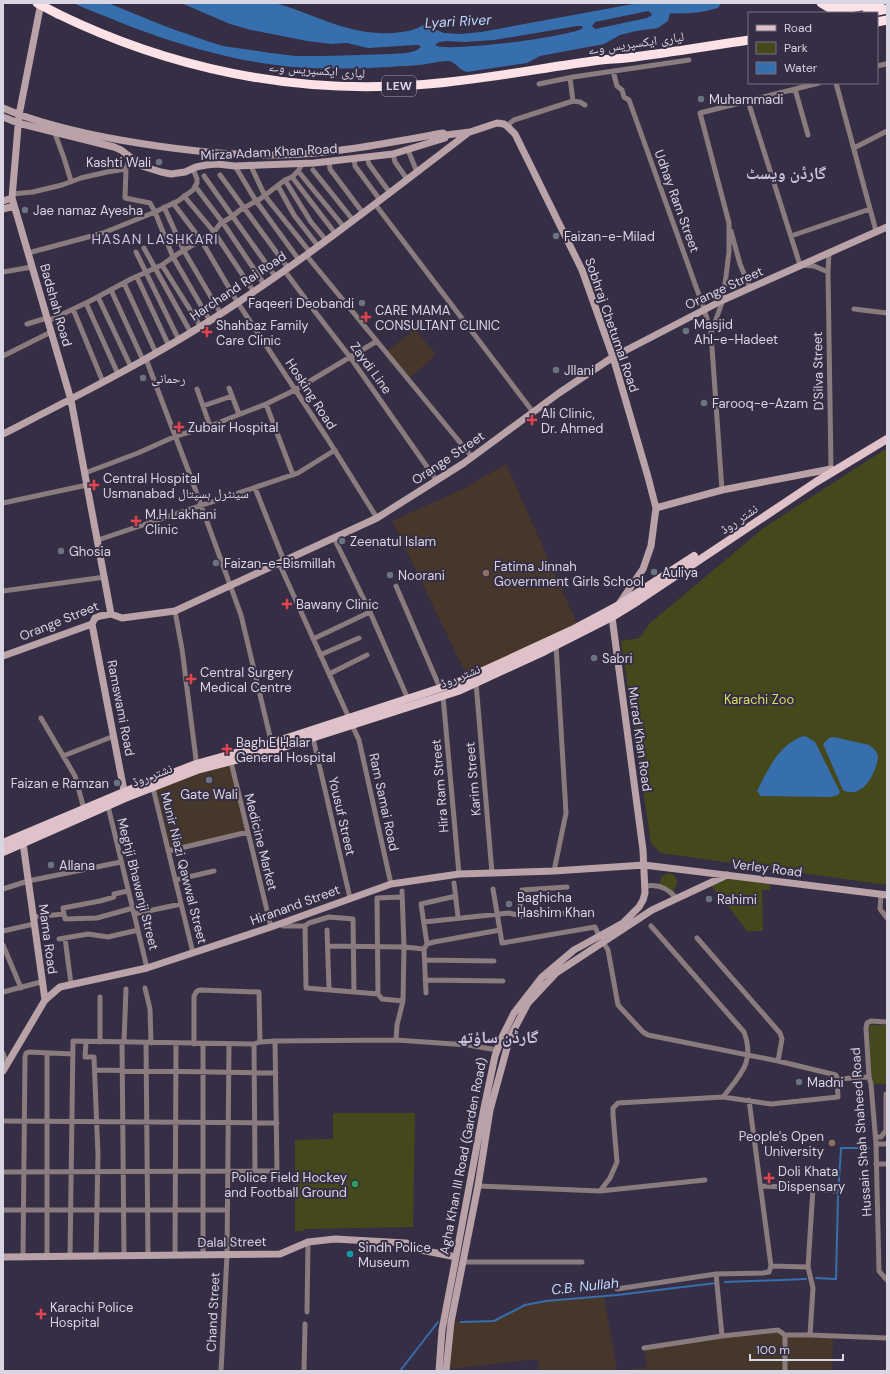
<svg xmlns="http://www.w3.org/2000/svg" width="890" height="1374" viewBox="0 0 890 1374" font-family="'DM Sans','Noto Naskh Arabic',sans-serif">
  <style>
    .commercial { fill: #45382a }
    .education { fill: #46372a }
    .green { fill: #45481a }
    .water { fill: #376ead; fill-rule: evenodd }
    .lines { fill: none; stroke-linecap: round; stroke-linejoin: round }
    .stream { stroke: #376ead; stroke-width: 2 }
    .river { stroke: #376ead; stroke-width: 11 }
    .street { stroke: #897b7e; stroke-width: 5 }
    .secondary { stroke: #b9a3a9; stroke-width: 7 }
    .primary { stroke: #dfc2c9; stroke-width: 8 }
    .highway { stroke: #fce1e7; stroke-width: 9 }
    .highway-bridge { stroke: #fce1e7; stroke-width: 9 }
    .worship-dot { fill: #6b7280; stroke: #362e44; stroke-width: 1.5 }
    .health-dot { fill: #e0444e; stroke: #362e44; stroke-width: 1.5 }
    .education-dot { fill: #8d6e63; stroke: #362e44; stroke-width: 1.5 }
    .leisure-dot { fill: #2e9e5b; stroke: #362e44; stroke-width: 1.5 }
    .culture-dot { fill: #0f9aa8; stroke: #362e44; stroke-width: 1.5 }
    .labels { text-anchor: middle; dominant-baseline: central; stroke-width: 4; stroke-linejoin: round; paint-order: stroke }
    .shield { fill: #362e44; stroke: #a8a3b3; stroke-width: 1 }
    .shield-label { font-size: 12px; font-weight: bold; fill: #d9d5e3 }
    .street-label { font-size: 13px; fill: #d9d5e3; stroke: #362e44 }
    .poi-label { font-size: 13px; fill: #d9d5e3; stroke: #362e44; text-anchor: start }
    .park-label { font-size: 13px; fill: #d8de63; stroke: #362e44 }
    .water-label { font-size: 14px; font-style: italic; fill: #bedbff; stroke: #362e44 }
    .neighbourhood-label { font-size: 14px; letter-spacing: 1px; fill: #cbc3df; stroke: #362e44 }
    .district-label { font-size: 17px; font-weight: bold; fill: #cbc3df; stroke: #362e44 }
  </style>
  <rect width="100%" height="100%" fill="#362e44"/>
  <path class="commercial" d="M231 762 248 832 168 850 153 788Z
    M778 1330 785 1335V1371H619L647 1367 644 1348Z"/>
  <path class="education" d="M415 329 436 355 408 379 386 352Z
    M506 464 578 626 468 678 392 521 463 489Z
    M604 1296 617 1371H538L539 1359 456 1368 443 1367 450 1321H494L525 1305 546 1301Z
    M785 1335 833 1336 832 1371H785Z"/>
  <path class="green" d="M887 448V885L661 853 651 843 621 641 640 638 649 624 765 527Z
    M669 873C679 876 680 886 672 891L659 884 662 876Z
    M727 875 770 880V890H762L763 931H747L721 897 709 884Z
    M869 1025H887V1084H871Z
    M333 1113H415L413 1227 304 1229V1231H295V1140L333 1139Z"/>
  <path class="water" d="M73 3H108L167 27 207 41 223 46 271 53 295 56H325L392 54C401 53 414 54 421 47L419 45H416L368 48 347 43 332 44 307 41 251 30 230 24 181 3H274C310 12 344 33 381 33 390 34 407 32 415 29 419 28 420 26 424 25L444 33 461 34 481 32 633 4C644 3 659 0 669 4L671 8 668 21 658 28 636 31 620 35 604 44 540 56 527 63 467 72C458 70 455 60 447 61 438 61 429 64 420 65 380 68 333 70 293 67 216 60 143 33 73 3ZM648 11 650 12 652 15 647 18 595 29 592 26 595 22ZM577 26H582L583 28C571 37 444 53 435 45L439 42 446 41 465 42 494 40Z
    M803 736 807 737 815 742 840 792 838 795 830 797 761 796 757 791C768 770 778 745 803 736Z
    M834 737 869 745C873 748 878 752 878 757 878 758 877 763 877 763 873 778 861 799 843 790L823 744 829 738Z"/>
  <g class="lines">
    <path class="stream" d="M816 1278 836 1279 838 1196 841 1148H869
      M725 1282 806 1279
      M461 1322 494 1321 525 1305 546 1301 617 1295 716 1283
      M400 1371 438 1322"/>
    <path class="river" d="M656 7C676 9 696 9 715 3"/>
    <path class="street" d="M877 66 886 64
      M613 71 617 86 622 90 624 97 629 100 704 309 711 332
      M570 78 573 101
      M836 83 876 231
      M539 84 573 77 689 60
      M795 89 808 135
      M748 101 800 265 814 266 828 272
      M508 127 510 123 514 120 573 101 580 102 585 105
      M54 131 64 158 71 181
      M854 148 887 131
      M408 150 417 172
      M393 154 395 162 407 179
      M129 157 128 163 126 169 125 198 150 203 155 212 173 257 210 321
      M367 157 369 164 390 193
      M354 158 355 166 380 200
      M329 161 330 169 363 213
      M250 164 265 196 310 252
      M235 166 256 201 299 260
      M313 170 353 220
      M298 171 344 227
      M220 175 288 268
      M204 176 275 276
      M292 177 335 233
      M285 180 311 222 326 240
      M195 186 223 223 264 284
      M278 186 294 215 318 246
      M12 194 33 192 62 185 81 178 107 172 126 169
      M184 196 214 232 254 292
      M173 203 201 240 238 303 327 438 377 518
      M375 204 533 412
      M164 207 184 251 221 314
      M731 231 740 264 750 288
      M791 236 870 209
      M144 248 191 333
      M136 252 179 340
      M829 252 828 272 831 469
      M28 253 103 233 155 212 178 201 193 190 197 183V179L193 169
      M306 255 472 457
      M162 265 201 327
      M284 270 316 313 350 357 437 481
      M3 272 32 267
      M137 277 169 346
      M124 283 156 353
      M111 290 143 360
      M98 297 131 367
      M86 303 118 374
      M73 309 103 382
      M854 309 887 313
      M48 321 90 301 131 279 162 265 173 257 214 232 220 224 233 216 240 210 260 199 285 180 292 177 298 171 303 163
      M27 324 47 318
      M3 356 51 332
      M146 359 190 475 241 615 272 745
      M229 388 239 414
      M197 389 210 426
      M266 404 293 475
      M203 406 232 396
      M85 473 138 453 176 436 210 426 266 404 295 390 377 341
      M255 488 284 561
      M722 490 711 333 723 300 729 252V223L700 113 819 83
      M3 503 87 485
      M334 538 370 612 408 699
      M98 540 298 473 335 450
      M279 563 349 718
      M396 586 440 688
      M3 591 105 577
      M175 611 182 649 197 767
      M313 639 370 612
      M320 655 359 638
      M329 674 367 655
      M476 683 492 873
      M443 696 459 874
      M41 718 75 776 84 809
      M352 725 359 740 391 884
      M313 738 350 898
      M63 756 114 736
      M231 762 271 927
      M153 788 193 953
      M108 806 147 968
      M168 851 248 832
      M554 871 566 813 556 645
      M175 880 214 871
      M454 883 458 917
      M646 886C658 884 668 888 676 898
      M3 889 28 881 121 862
      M493 889 502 943 595 927 599 936
      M881 894 880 909 887 918
      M64 914 65 919 97 918 133 908
      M134 914 181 904
      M519 915 522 890 567 887
      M33 917 64 914 63 908 100 901 114 897V894L128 891
      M424 922 509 913 521 916 568 913
      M283 926H305L309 923 329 917 353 919 354 992
      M305 926 306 988 378 994 382 999 403 1001
      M651 926 744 1032C755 1062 741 1074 723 1097
      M327 930 329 989
      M3 931 34 924
      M65 938 71 984
      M697 938 780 1033 782 1039 778 1061
      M59 939 88 934 108 937 138 930
      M603 942 608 950 618 1005 643 1032 648 1035 778 1061 836 1075 837 1079
      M427 944 421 904 456 896
      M3 945 21 988
      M328 946 404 947 424 949 426 993
      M424 949 427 944 434 942 500 930
      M425 960 494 961
      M425 980 503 981
      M145 988 150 1009 151 1043
      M3 992 41 982
      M378 994 377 898 402 897
      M887 1022 871 1021 867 1023 866 1028 869 1077 871 1084 876 1144 879 1271 887 1280
      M396 1040 397 1025 403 1001 404 947 402 891
      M86 1042 85 1057H94V1058L98 1155 96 1256
      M100 1042V997
      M122 1042 124 1256
      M124 1042 126 989
      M146 1043 148 1255
      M194 1044V996L197 991 200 990 259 992 260 1042
      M203 1044V1255
      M254 1044 255 1171
      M3 1053 7 1064
      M47 1054V1257
      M95 1070 276 1073
      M886 1094V1129
      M749 1100 771 1266 808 1267
      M3 1121 277 1123
      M876 1137H881L887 1129
      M876 1144H887
      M876 1164H887
      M3 1172 277 1171 275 1041
      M478 1186 600 1191 610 1178 617 1162 613 1115V1108L618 1103 723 1097 771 1104 838 1097 837 1079 869 1077
      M761 1186 810 1188 835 1191
      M600 1191 705 1180
      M3 1210H227
      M175 1255 176 1043
      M70 1256 73 1041 254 1044 260 1042 275 1041 396 1040 468 1045 497 1050
      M23 1257 25 1057 26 1053 29 1052 73 1054
      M462 1262H582
      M716 1274 722 1336
      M617 1289 716 1274 763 1273 769 1272 771 1266
      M307 1312 308 1242
      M785 1335V1371
      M810 1335 813 1288 808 1267 813 1188
      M644 1348 722 1336 778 1330 785 1335H810L887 1338
      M221 1371 227 1255 229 1044
      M304 1371 305 1324"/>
    <path class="secondary" d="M41 3 19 115 12 198 71 400 111 614
      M3 108C40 124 81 133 120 140 172 149 224 156 277 155 333 154 388 143 443 133L446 135 470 132 497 123 504 124 508 127 515 134 582 270 613 357 648 477 656 508 651 546 643 569 619 604
      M3 117 18 123 114 147 121 150 142 166 161 172 171 174 185 172 196 167 206 165 217 164 235 166 314 163 393 154 445 138 446 135
      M3 201 12 198
      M3 209 14 206
      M3 434C83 393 163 353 237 303 317 250 392 191 468 133
      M656 508 722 490 831 469
      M92 624 125 796
      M3 656 92 624 95 618 100 616 111 614 122 618 175 611 377 518 464 463 559 393 613 357 723 300 887 227
      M23 843 45 1000
      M3 1071 45 1000 60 987 147 968 271 927 391 884 459 874 554 871 644 865 887 895
      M3 1257 280 1254 308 1242 335 1239 406 1243 421 1250 456 1257
      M439 1371 442 1330 452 1278 484 1108 495 1056 502 1037 514 1013 542 977 574 950 623 923 639 907 643 900 645 893 643 850 612 617 614 613
      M446 1371 451 1322 478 1186 490 1110 510 1037 528 1003 556 973 652 910 727 875"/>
    <path class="primary" d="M3 843 124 792 196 764 272 743 459 682 572 630 617 606 694 556
      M3 852 125 798 197 770 274 750 458 691 545 651 612 617 638 601 816 482 887 439"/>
    <path class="highway" d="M821 3 831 9 842 13
      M829 3 849 8 880 3
      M867 13 887 9
      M58 14C169 68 291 94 415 85 478 81 539 68 601 60 610 59 618 59 626 58 667 53 708 46 749 40
      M877 22 887 20"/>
    <path class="highway-bridge" d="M37 3 58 14"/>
  </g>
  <g class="worship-dot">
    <circle cx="701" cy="99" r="4"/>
    <circle cx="159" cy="162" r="4"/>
    <circle cx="25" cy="210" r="4"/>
    <circle cx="556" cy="236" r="4"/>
    <circle cx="362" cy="303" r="4"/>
    <circle cx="686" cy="331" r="4"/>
    <circle cx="556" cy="370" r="4"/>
    <circle cx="143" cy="378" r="4"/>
    <circle cx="704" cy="403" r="4"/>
    <circle cx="342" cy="541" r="4"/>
    <circle cx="61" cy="551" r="4"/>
    <circle cx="216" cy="563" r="4"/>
    <circle cx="654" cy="572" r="4"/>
    <circle cx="390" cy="575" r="4"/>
    <circle cx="594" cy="658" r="4"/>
    <circle cx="209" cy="780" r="4"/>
    <circle cx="117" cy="783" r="4"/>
    <circle cx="51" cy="865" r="4"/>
    <circle cx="709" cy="899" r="4"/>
    <circle cx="509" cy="904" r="4"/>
    <circle cx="799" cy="1082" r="4"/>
  </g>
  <g class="health-dot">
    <path d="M364 311h4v4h4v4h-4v4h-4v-4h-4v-4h4z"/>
    <path d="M205 326h4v4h4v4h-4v4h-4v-4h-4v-4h4z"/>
    <path d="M530 414h4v4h4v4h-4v4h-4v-4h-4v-4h4z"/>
    <path d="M177 421h4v4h4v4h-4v4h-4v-4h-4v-4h4z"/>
    <path d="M92 479h4v4h4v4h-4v4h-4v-4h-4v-4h4z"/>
    <path d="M134 515h4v4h4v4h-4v4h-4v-4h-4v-4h4z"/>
    <path d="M285 598h4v4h4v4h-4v4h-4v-4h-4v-4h4z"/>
    <path d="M189 673h4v4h4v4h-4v4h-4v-4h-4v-4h4z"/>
    <path d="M225 743h4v4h4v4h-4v4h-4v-4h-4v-4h4z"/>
    <path d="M767 1172h4v4h4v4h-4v4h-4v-4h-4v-4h4z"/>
    <path d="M39 1308h4v4h4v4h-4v4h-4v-4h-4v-4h4z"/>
  </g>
  <g class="education-dot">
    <circle cx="486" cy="573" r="4"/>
    <circle cx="832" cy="1143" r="4"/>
  </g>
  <circle class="leisure-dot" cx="355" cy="1184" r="4"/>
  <circle class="culture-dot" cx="350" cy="1254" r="4"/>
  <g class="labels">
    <rect class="shield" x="382" y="76" width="34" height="20" rx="3"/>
    <g class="shield-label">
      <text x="399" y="86">LEW</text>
    </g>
    <g class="street-label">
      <text transform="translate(636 43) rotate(-8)">لیاری ایکسپریس وے</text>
      <text transform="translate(317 70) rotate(4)">لیاری ایکسپریس وے</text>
      <text transform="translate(269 152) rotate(-3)">Mirza Adam Khan Road</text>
      <text transform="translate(677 201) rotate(70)">Udhay Ram Street</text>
      <text transform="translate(238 286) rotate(-34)">Harchand Rai Road</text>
      <text transform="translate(724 288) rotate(-25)">Orange Street</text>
      <text transform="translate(56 305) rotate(74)">Badshah Road</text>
      <text transform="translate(612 325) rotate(71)">Sobhraj Chetumal Road</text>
      <text transform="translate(371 368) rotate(54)">Zaydi Line</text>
      <text transform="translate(818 371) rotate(-91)">D'Silva Street</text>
      <text transform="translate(311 394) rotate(57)">Hosking Road</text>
      <text transform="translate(448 458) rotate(-34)">Orange Street</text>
      <text transform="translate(739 519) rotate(-34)">نشتر روڈ</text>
      <text transform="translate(59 621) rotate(-22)">Orange Street</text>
      <text transform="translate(460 676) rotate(-22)">نشتر روڈ</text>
      <text transform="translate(121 708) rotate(79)">Ramswami Road</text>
      <text transform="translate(640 739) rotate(82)">Murad Khan Road</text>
      <text transform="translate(152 775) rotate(-21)">نشتر روڈ</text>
      <text transform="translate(473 779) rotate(-95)">Karim Street</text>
      <text transform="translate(440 786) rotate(-95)">Hira Ram Street</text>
      <text transform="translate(384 802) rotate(78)">Ram Samai Road</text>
      <text transform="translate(342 816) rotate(77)">Yousuf Street</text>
      <text transform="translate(261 842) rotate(76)">Medicine Market</text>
      <text transform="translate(184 868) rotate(76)">Munir Niazi Qawwal Street</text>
      <text transform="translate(767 868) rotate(7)">Verley Road</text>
      <text transform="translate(138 884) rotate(76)">Meghji Bhawanji Street</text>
      <text transform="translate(295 905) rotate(-20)">Hiranand Street</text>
      <text transform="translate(48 939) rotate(82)">Mama Road</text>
      <text transform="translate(861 1132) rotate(-94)">Hussain Shah Shaheed Road</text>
      <text transform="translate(463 1156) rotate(-79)">Agha Khan III Road (Garden Road)</text>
      <text transform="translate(232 1242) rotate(-1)">Dalal Street</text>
      <text transform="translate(213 1312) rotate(-87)">Chand Street</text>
    </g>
    <g class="poi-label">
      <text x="709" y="99">Muhammadi</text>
      <text x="151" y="162" text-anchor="end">Kashti Wali</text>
      <text x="33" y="210">Jae namaz Ayesha</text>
      <text x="564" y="236">Faizan-e-Milad</text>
      <text x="354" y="303" text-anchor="end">Faqeeri Deobandi</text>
      <text x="375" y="310">CARE MAMA<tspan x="375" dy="15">CONSULTANT CLINIC</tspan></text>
      <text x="694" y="324">Masjid<tspan x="694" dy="15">Ahl-e-Hadeet</tspan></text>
      <text x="216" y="325">Shahbaz Family<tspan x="216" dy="15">Care Clinic</tspan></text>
      <text x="564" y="370">JIlani</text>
      <text x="151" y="378">رحمانی</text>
      <text x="712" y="403">Farooq-e-Azam</text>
      <text x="541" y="413">Ali Clinic,<tspan x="541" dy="15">Dr. Ahmed</tspan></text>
      <text x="188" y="427">Zubair Hospital</text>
      <text x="103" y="478">Central Hospital<tspan x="103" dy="15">Usmanabad سینٹرل ہسپتال</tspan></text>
      <text x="145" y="514">M.H Lakhani<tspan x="145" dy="15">Clinic</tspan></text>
      <text x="350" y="541">Zeenatul Islam</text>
      <text x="69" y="551">Ghosia</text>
      <text x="224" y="563">Faizan-e-Bismillah</text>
      <text x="494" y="566">Fatima Jinnah<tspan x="494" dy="15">Government Girls School</tspan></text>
      <text x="662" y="572">Auliya</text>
      <text x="398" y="575">Noorani</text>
      <text x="296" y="604">Bawany Clinic</text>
      <text x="602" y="658">Sabri</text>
      <text x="200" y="672">Central Surgery<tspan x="200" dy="15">Medical Centre</tspan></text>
      <text x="236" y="742">Bagh E Halar<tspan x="236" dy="15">General Hospital</tspan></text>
      <text x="109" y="783" text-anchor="end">Faizan e Ramzan</text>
      <text x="209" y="794" text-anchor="middle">Gate Wali</text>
      <text x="59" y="865">Allana</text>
      <text x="517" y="897">Baghicha<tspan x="517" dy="15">Hashim Khan</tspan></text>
      <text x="717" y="899">Rahimi</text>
      <text x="807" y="1082">Madni</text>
      <text x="824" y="1136" text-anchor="end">People's Open<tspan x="824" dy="15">University</tspan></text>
      <text x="778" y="1171">Doli Khata<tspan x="778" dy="15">Dispensary</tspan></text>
      <text x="347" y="1177" text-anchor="end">Police Field Hockey<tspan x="347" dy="15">and Football Ground</tspan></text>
      <text x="358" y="1247">Sindh Police<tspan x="358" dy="15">Museum</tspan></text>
      <text x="50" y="1307">Karachi Police<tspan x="50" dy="15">Hospital</tspan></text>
    </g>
    <g class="park-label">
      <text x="759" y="699">Karachi Zoo</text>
    </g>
    <g class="water-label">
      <text transform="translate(458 21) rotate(-3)">Lyari River</text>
      <text transform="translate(585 1286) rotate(-6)">C.B. Nullah</text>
    </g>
    <g class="neighbourhood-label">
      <text x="155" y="239">HASAN LASHKARI</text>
    </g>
    <g class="district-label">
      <text x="786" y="173">گارڈن ویسٹ</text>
      <text x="498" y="1037">گارڈن ساؤتھ</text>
    </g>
  </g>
  <rect width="890" height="1374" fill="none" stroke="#d9d5e3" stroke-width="8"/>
  <rect x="748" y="12" width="130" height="72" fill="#362e44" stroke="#777184"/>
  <rect x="756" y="25" width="20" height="6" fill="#dfc2c9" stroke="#777184"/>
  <text x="784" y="32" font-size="12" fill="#d9d5e3">Road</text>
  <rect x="756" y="42" width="20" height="12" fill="#45481a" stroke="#777184"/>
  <text x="784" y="52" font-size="12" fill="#d9d5e3">Park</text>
  <rect x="756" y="62" width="20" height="12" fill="#376ead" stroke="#777184"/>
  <text x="784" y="72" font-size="12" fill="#d9d5e3">Water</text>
  <path d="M750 1354v6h93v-6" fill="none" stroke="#d9d5e3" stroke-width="2"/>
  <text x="756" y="1354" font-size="12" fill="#d9d5e3" stroke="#362e44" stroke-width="3" paint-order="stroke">100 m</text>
</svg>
